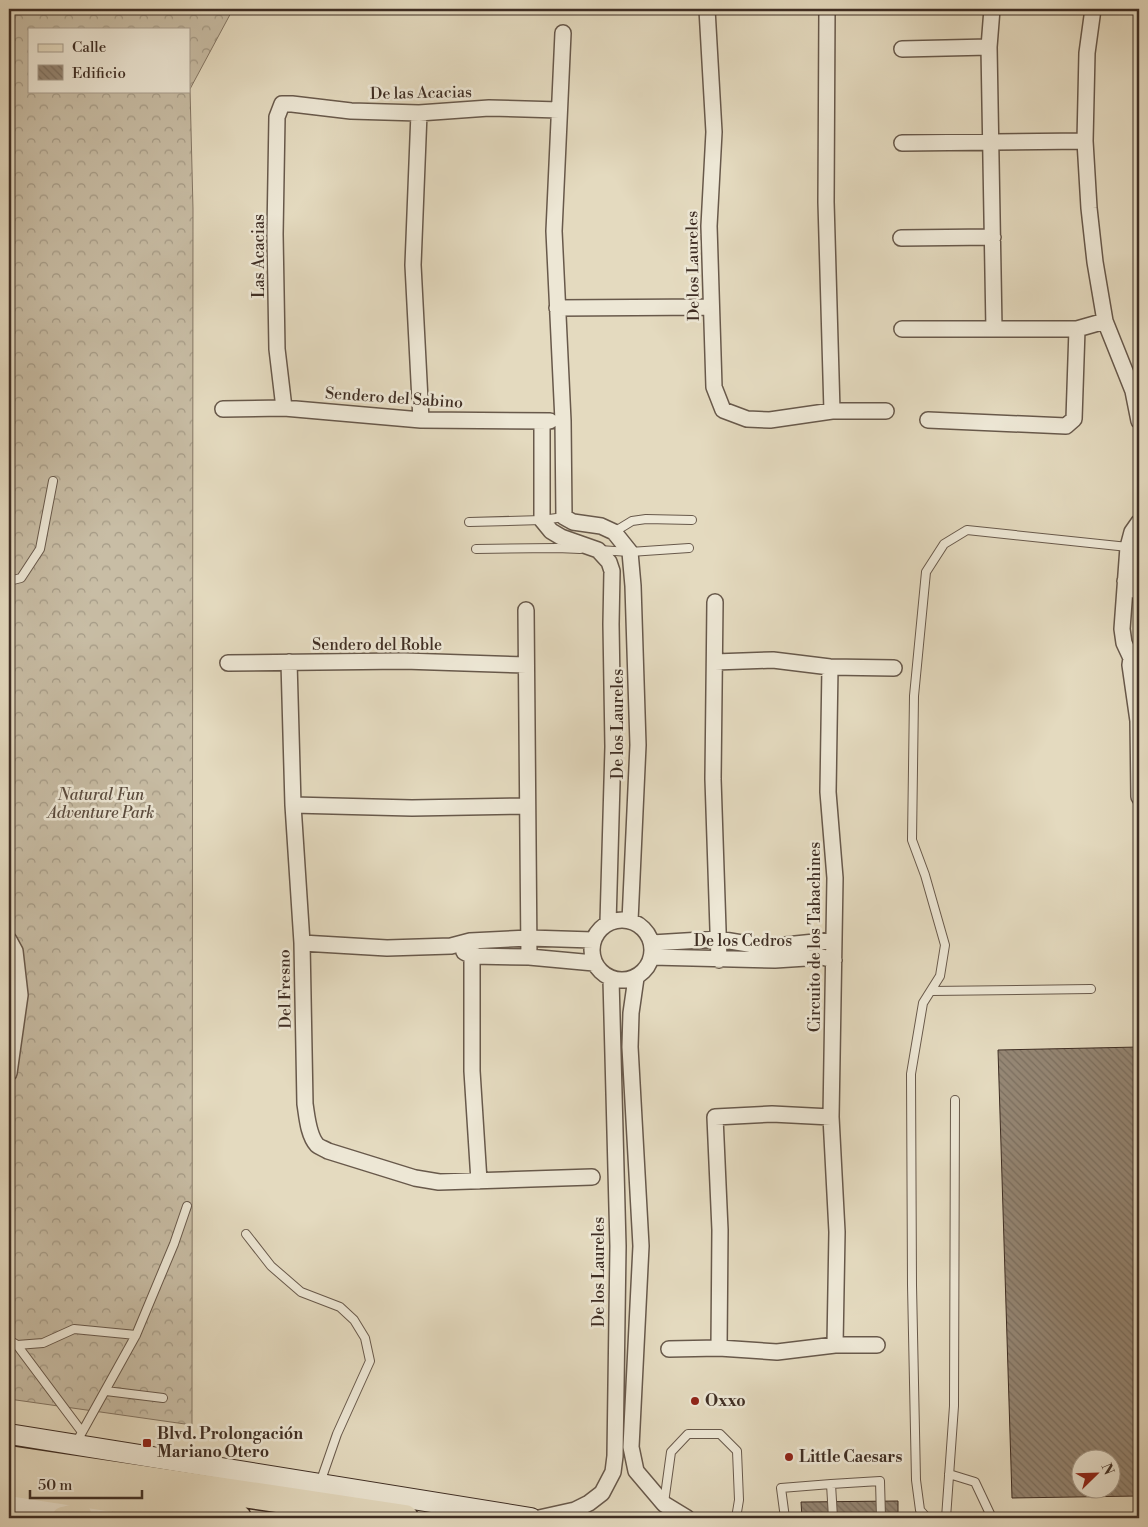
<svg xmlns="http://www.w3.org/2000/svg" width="1148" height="1527" viewBox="0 0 1148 1527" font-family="'Libre Bodoni',serif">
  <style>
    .forest { fill: url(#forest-crowns); stroke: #847664; fill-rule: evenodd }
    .building { fill: url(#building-back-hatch); stroke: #3f2e24; fill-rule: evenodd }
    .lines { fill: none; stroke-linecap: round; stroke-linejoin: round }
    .lane-casing { stroke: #68594b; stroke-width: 10 }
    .street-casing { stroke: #68594b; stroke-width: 18 }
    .secondary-casing { stroke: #3f2e24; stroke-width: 22 }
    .primary-casing { stroke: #3f2e24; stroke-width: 25 }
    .highway-casing { stroke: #3f2e24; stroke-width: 29 }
    .lane { stroke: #ede7d5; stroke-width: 8 }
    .street { stroke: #ede7d5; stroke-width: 15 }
    .secondary { stroke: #ede7d5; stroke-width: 20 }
    .primary { stroke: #e4dabf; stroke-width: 22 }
    .highway { stroke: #e4dabf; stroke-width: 26 }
    .poi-dot { fill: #8f2418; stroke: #ede7d5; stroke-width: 2 }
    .labels { text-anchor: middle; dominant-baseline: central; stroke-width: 5; stroke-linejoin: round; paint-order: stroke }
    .street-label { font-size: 16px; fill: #3f2e24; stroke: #ede7d5 }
    .park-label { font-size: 16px; font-style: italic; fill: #5a4b3e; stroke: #ede7d5 }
    .poi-label { font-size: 16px; font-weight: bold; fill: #3f2e24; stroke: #ede7d5; text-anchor: start }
  </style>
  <defs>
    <pattern id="forest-crowns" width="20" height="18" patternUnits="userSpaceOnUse" patternTransform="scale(1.25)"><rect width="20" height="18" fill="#c8bda5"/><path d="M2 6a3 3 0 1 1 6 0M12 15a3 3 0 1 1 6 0" fill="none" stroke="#a49a86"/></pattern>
    <pattern id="building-back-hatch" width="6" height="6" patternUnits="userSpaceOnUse" patternTransform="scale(1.25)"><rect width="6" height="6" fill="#958775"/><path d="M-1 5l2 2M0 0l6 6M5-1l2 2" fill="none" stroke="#7b6f60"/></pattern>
  </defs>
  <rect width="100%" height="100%" fill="#e4dabf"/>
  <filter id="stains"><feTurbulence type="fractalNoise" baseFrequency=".004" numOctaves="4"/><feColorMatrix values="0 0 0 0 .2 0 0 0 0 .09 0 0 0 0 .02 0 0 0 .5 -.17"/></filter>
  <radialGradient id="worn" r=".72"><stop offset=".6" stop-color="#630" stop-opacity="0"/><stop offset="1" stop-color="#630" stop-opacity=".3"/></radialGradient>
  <path class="forest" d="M9 9H233L190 89 193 209 192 1425 9 1399ZM29 29H189V91H29Z"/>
  <path class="building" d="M1139 1047V1496L1012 1498 998 1050ZM1080 1460H1110V1490H1080Z
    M898 1501V1518H802L801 1502Z"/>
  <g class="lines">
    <g class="lane-casing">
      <path id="lane" d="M9 10 15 9
        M469 522 542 520 564 517
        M614 532 632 521 646 519 692 520
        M476 549 557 548 580 549
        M599 550 630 552 689 548
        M9 581 21 578 40 549 53 481
        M931 991 1091 989
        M246 1234 271 1266 301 1292 340 1307 354 1320 365 1338 370 1361 337 1434 320 1483
        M9 1340 17 1345 82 1432
        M17 1345 43 1343 74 1329 136 1335
        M106 1391 163 1398
        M76 1443 136 1335 174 1244 187 1206
        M949 1474 975 1482 992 1518
        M664 1503 671 1452 688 1434H720L737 1451 739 1500 736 1518
        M785 1518 781 1488 831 1484
        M833 1518 831 1484 880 1481 881 1518
        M927 1518 920 1510 916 1480 912 1285 911 1074 923 1003 940 976 945 945 925 875 912 840 914 696 926 572 944 544 967 530 1128 547
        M946 1518 954 1406 955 1100"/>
    </g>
    <g class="street-casing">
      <path id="street" d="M707 9 714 132 709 226 714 387 723 410 747 419 770 420 832 411H886
        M827 9 826 202 832 411
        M992 9 989 47 994 329
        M1093 9 1087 53 1085 141 1089 208 1095 262 1105 321 1133 391 1139 421
        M563 33 554 231 563 421 564 517 573 522 601 526 614 532 630 552 633 586 638 745 630 921
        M902 49 989 47
        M419 113 413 265 421 420
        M902 143 1085 141
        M901 238 993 237
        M557 308 711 307
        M902 329H1077L1105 321
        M284 408 277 349 275 234 277 117 282 104H292L351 111 419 113 489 108 559 110
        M223 409 284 408 421 420 550 421
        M928 420 1066 426 1074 419 1077 329
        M542 421V520L551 531 561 537 598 550 609 562 612 571 611 624 613 747 608 923
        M1139 522 1132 532 1128 547 1122 629 1124 643 1131 658 1130 665 1138 721 1139 797
        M1125 581 1139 593
        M715 602 713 779 719 960
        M526 610 529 957
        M289 662 293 805 302 943 305 1104C307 1116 308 1135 317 1145 319 1147 325 1149 328 1151L415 1178 439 1182 592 1177
        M715 662 773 660 830 667 894 668
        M228 663 404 661 526 665
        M830 667 828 792 835 878 831 1117 837 1232 835 1345
        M293 805 412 808 527 806
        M592 950a30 30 0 1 1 60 0a30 30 0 1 1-60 0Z
        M9 940 15 951 20 995 9 1073
        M470 941 472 956V1071L479 1181
        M302 943 387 948 451 946 470 941 529 938 593 940
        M652 943 718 939 766 947 834 940
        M464 952 472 956 529 957 594 963
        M652 957 775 960 822 957 834 960
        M636 978 631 1013 630 1047 641 1246 631 1447 636 1471 664 1504 687 1518
        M719 1348 720 1230 715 1117 772 1114 831 1117
        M669 1349 719 1348 777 1352 835 1345H877
        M539 1518 575 1510 589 1503 602 1493 613 1472 615 1456 618 1246 611 979"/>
    </g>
    <g class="secondary-casing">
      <path id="secondary" d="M9 1434 531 1518
        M9 1504 105 1518"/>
    </g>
    <g class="primary-casing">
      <path id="primary" d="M63 1518 80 1514"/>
    </g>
    <g class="highway-casing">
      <path id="highway" d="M9 1459 405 1518
        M9 1483 238 1518"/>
    </g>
    <use href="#lane" class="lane"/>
    <use href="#street" class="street"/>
    <use href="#secondary" class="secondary"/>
    <use href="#primary" class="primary"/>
    <use href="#highway" class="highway"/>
  </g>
  <g class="poi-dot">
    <circle cx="695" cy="1401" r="5"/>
    <rect x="142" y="1438" width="10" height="10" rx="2.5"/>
    <circle cx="789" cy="1457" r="5"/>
  </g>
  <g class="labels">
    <g class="street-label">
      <text transform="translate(421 93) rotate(-1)">De las Acacias</text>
      <text transform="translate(259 256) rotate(-90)">Las Acacias</text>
      <text transform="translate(693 266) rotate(-91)">De los Laureles</text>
      <text transform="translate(394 398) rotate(4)">Sendero del Sabino</text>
      <text x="377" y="645">Sendero del Roble</text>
      <text transform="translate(618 724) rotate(-90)">De los Laureles</text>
      <text transform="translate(815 937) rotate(-90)">Circuito de los Tabachines</text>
      <text x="743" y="941">De los Cedros</text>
      <text transform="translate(285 989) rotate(-91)">Del Fresno</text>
      <text transform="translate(599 1272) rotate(-90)">De los Laureles</text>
    </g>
    <g class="park-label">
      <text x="101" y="795">Natural Fun<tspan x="101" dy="18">Adventure Park</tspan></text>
    </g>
    <g class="poi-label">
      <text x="705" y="1401">Oxxo</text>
      <text x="157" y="1434">Blvd. Prolongación<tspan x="157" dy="18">Mariano Otero</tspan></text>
      <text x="799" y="1457">Little Caesars</text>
    </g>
  </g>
  <rect width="1148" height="1527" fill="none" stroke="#e4dabf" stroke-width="30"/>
  <rect x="10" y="10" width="1128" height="1507" fill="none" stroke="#3f2e24" stroke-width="2.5"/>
  <rect x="15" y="15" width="1118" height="1497" fill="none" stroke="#3f2e24"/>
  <rect x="28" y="28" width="162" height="65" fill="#ede7d5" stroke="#a79d8e"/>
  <rect x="38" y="44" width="25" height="8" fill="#e4dabf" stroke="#a79d8e"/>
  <text x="72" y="52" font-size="15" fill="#3f2e24">Calle</text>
  <rect x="38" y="65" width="25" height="15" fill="url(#building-back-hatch)" stroke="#a79d8e"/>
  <text x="72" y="78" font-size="15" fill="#3f2e24">Edificio</text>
  <g transform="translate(1096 1474) rotate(67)"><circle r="24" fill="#ede7d5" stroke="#a79d8e"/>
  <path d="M0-4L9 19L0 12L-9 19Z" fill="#8f2418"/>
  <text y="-8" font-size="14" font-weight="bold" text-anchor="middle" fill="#3f2e24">N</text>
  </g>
  <path d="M30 1490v8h112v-8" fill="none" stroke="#3f2e24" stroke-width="2.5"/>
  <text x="38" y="1490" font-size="15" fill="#3f2e24" stroke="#ede7d5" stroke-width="4" paint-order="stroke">50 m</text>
  <rect width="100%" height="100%" filter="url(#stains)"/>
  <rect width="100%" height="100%" fill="url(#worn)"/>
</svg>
